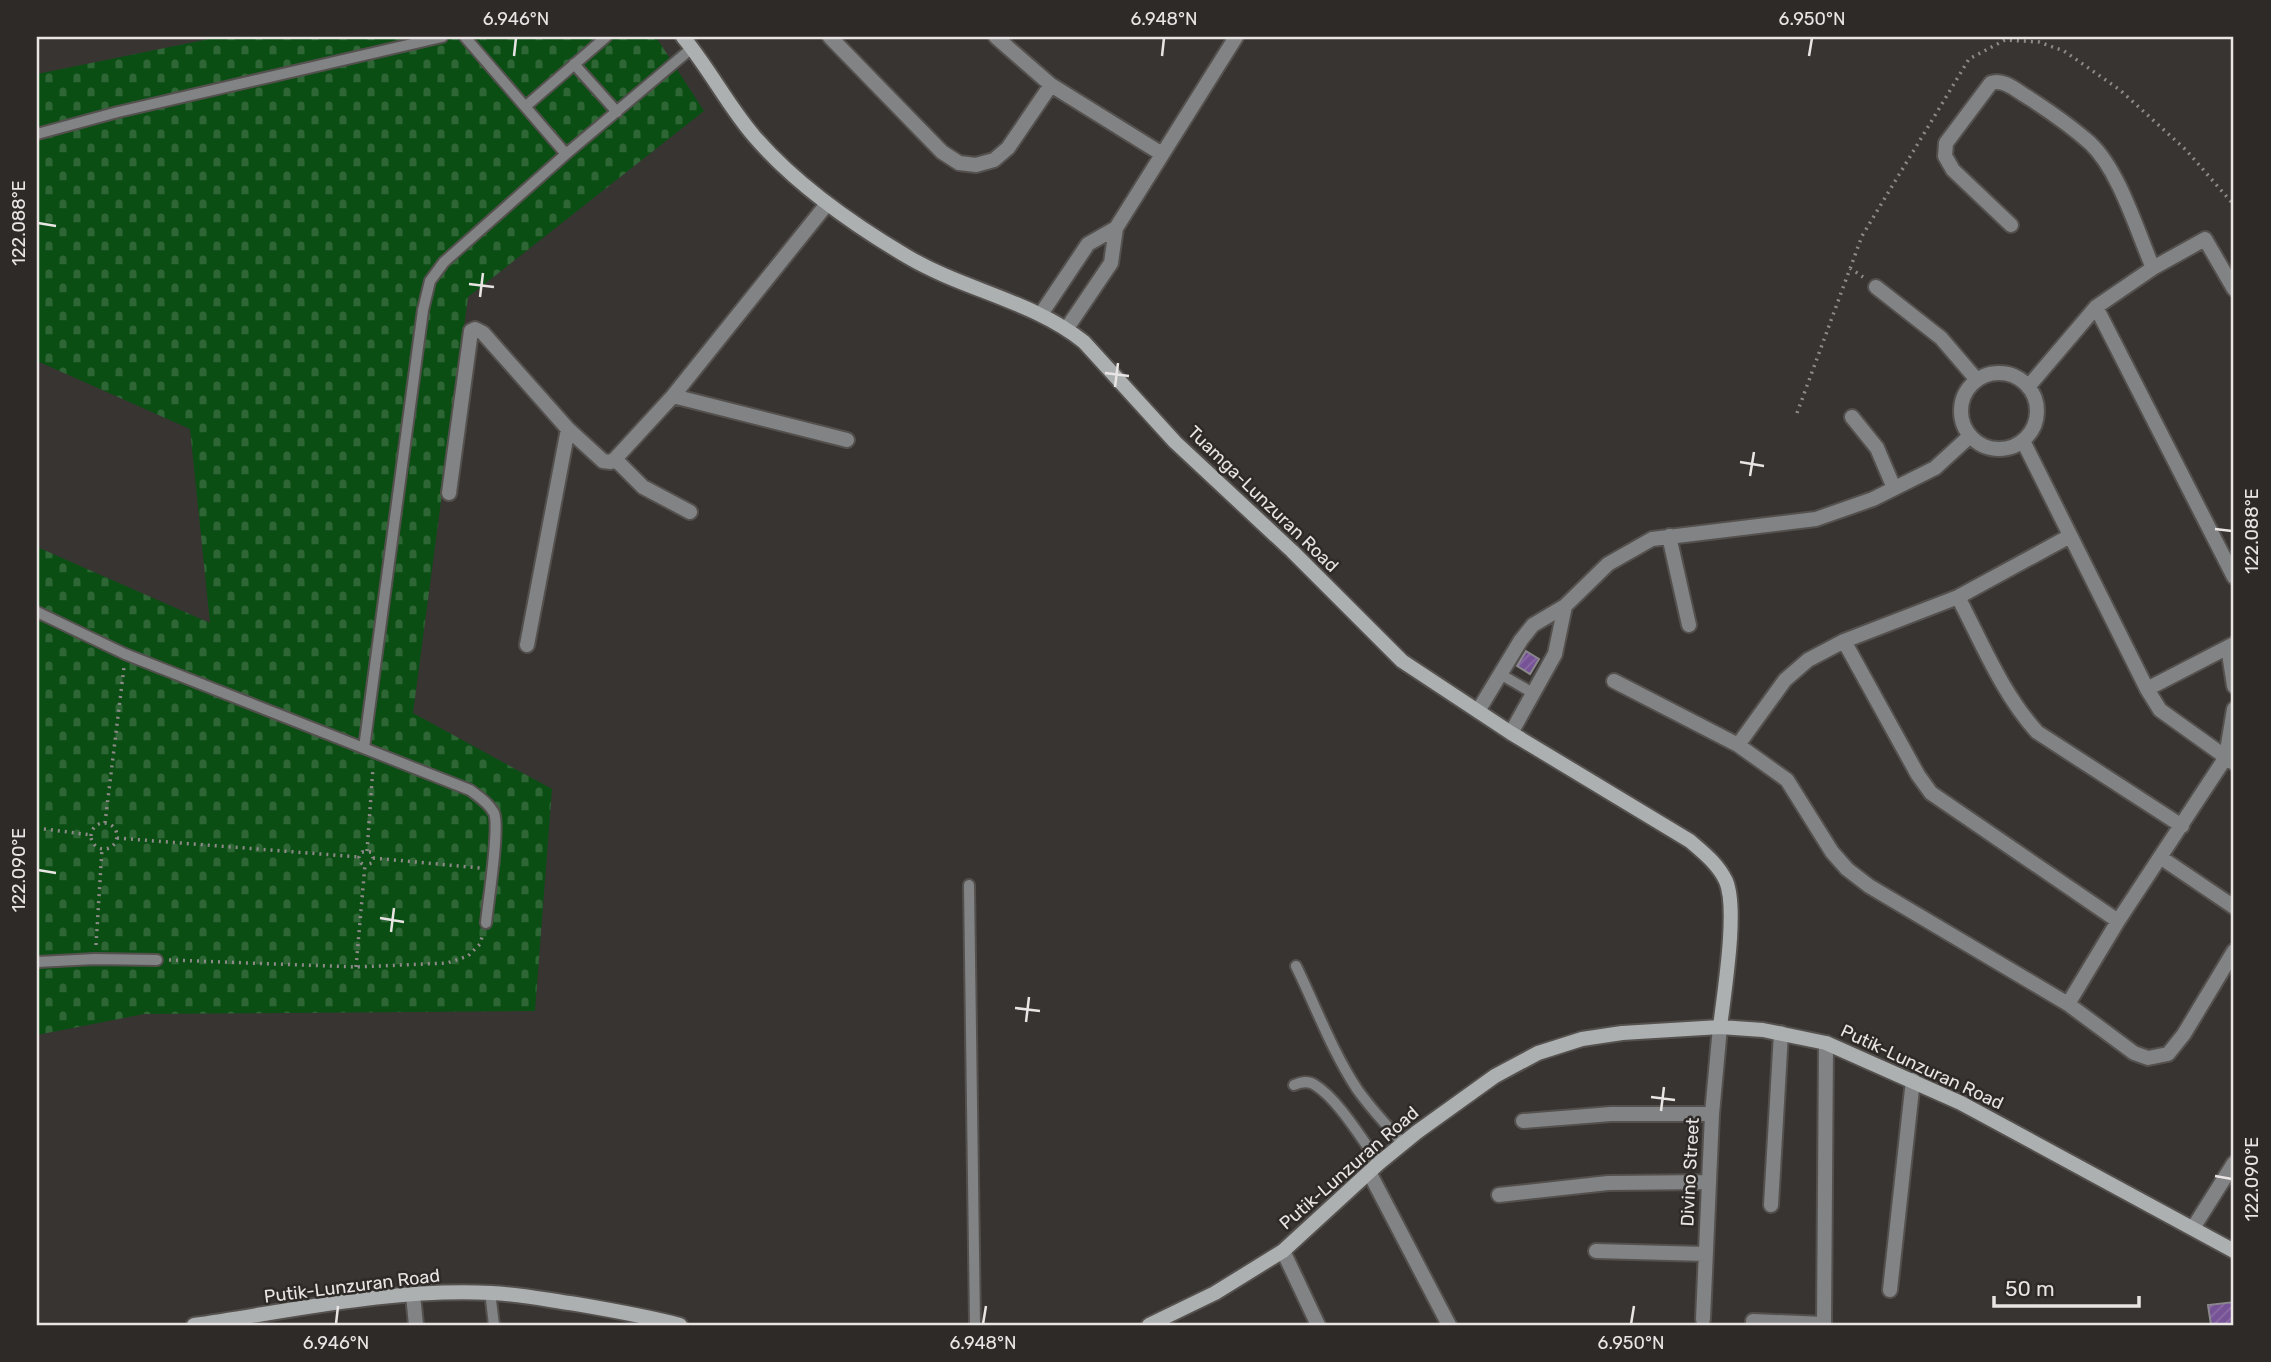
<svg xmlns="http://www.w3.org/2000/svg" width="2271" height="1362" viewBox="0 0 2271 1362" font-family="Rubik,sans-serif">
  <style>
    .cemetery { fill: url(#cemetery-stones) }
    .building { fill: url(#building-hatch); stroke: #8a888d; stroke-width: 2 }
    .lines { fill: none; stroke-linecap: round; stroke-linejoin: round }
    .lane-casing { stroke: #54504e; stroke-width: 14 }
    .street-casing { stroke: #54504e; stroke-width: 18 }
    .secondary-casing { stroke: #54504e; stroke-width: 18 }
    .path { stroke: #8e8a89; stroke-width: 3.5; stroke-dasharray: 2 5; stroke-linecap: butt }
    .lane { stroke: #818384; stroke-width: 10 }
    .street { stroke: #818384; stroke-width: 14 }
    .secondary { stroke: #acb0b0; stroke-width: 14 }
    .ticks { fill: none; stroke: #e8e5e4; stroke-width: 2.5 }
    .labels { text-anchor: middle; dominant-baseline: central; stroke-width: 5; stroke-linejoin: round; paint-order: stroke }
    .street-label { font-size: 18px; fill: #e8e5e4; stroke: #2e2a28 }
    .neatline { fill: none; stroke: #e8e5e4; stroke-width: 2.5 }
    .ticks-label { font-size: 18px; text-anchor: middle; fill: #e8e5e4 }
  </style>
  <defs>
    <pattern id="cemetery-stones" width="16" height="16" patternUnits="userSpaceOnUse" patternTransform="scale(1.75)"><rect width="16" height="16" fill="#0a4e13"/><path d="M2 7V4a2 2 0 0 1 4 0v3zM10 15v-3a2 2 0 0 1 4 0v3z" fill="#2e6735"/></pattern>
    <pattern id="building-hatch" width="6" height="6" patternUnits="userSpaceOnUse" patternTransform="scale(1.75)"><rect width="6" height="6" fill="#765296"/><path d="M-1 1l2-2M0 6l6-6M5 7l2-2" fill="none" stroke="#8a6ba5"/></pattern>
  </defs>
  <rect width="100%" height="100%" fill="#383432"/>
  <path class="cemetery" d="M219 37H656L704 111 468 297 413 713 552 789 535 1011 144 1014 37 1035V547L210 623 190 429 37 361V74Z"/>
  <path class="building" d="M1526 651 1539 659 1530 674 1517 666Z
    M2234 1302V1325H2211L2208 1305Z"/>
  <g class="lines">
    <g class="lane-casing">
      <path id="lane" d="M465 37 566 154
        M574 64 617 112
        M526 106 606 37
        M37 134 118 112 442 37
        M37 612 125 654 470 790C478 796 489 803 494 813 500 828 488 902 486 923
        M1500 674 1533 693
        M364 748 423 310 430 281 444 262 566 154 692 48
        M969 885 975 1325
        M37 962 95 959 157 960
        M1296 966C1316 1007 1332 1051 1357 1089 1371 1109 1387 1126 1403 1143
        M1294 1085C1301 1082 1308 1080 1315 1085 1338 1099 1363 1141 1379 1163
        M490 1292 494 1325"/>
    </g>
    <g class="street-casing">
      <path id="street" d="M830 37 942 152 959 163 976 165 994 160 1008 148 1051 85
        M996 37 1051 85 1162 154
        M2011 225 1953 170 1945 156 1946 143 1991 83C2004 78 2018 92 2029 98 2049 111 2072 127 2090 143 2119 170 2137 231 2153 268
        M1116 228 1236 37
        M1876 287 1941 338 1977 380
        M2096 307 2234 577
        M1041 314 1088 244 1116 228 1111 263 1067 328
        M1961 411a38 38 0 1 1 76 0a38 38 0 1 1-76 0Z
        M2028 387 2096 307 2153 268 2205 239 2234 289
        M673 396 847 440
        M1852 417 1877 448 1894 488
        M2023 441 2147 689 2160 710 2234 763
        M615 459 643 487 690 512
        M449 493 471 331 475 329 483 333 568 429 603 461 611 462 615 459 673 396 827 204
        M1669 536 1689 625
        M1958 597C1982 643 2002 693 2037 732L2182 826
        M1844 641 1918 775 1931 793 2118 921
        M527 645 568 429
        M2228 647 2234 686
        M1614 681 1738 745 1787 780 1832 852 1847 869 1869 886 2068 1004 2134 1053 2148 1058 2168 1054 2184 1034 2234 951
        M2147 689 2234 644
        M1478 711 1521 640 1533 625 1565 606 1608 564 1652 539 1816 519 1873 499 1935 468 1970 436
        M1511 733 1555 654 1565 606
        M1738 745 1785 680 1808 660 1844 641 1958 597 2070 536
        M2160 857 2234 907
        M2068 1004 2118 921 2226 757 2234 709
        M1523 1121 1611 1114H1712
        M1369 1172 1449 1325
        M1499 1195 1608 1183 1708 1182
        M1771 1205 1781 1033
        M2193 1228 2234 1163
        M1283 1251 1318 1325
        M1596 1251 1705 1254
        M1890 1290 1913 1080
        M413 1295 416 1325
        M1703 1319 1712 1114 1720 1027
        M1753 1321 1824 1324
        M1824 1325 1826 1043"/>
    </g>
    <g class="secondary-casing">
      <path id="secondary" d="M683 37C709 68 728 106 754 136 796 185 852 224 908 257 964 290 1033 301 1084 342L1175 442 1292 551 1402 661 1511 733 1690 841C1704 853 1718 864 1726 881 1738 909 1724 993 1720 1027
        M194 1325C291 1311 392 1288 491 1293 520 1294 547 1300 576 1304 611 1310 646 1316 680 1325
        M1149 1325 1215 1293 1283 1251 1379 1163 1417 1132 1495 1076 1538 1053 1582 1039 1622 1033 1720 1027 1763 1030 1826 1043 1961 1103 2234 1251"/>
    </g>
    <path class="path" d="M1850 268 1863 277
      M1797 413 1862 236 1969 59 2005 40 2039 42 2064 51 2120 90 2186 150 2234 205
      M91 836a13 13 0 1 1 26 0a13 13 0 1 1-26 0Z
      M105 823 124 667
      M37 828 91 835
      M117 838 359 857
      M367 851 373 768
      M373 858 480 868
      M96 945 102 849
      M169 960 356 967 447 963 468 956 480 944 482 937
      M356 967 365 865 361 863 359 857 362 852H371L373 858 372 863 365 865"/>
    <use href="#lane" class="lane"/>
    <use href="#street" class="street"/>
    <use href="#secondary" class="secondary"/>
  </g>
  <path class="ticks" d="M514 56 516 38M1162 56 1164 38M1809 56 1812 38M38 223 56 226M469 284 494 287M480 297 483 273M1105 373 1129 376M1115 387 1118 363M1740 462 1764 466M1750 476 1754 452M2215 529 2232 531M38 870 56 873M380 918 404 922M391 932 394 908M1015 1008 1040 1011M1026 1022 1029 997M1651 1097 1675 1100M1661 1111 1664 1087M2215 1176 2232 1179M336 1324 338 1306M983 1324 986 1306M1631 1324 1634 1306"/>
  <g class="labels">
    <g class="street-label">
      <text transform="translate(1263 499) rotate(44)">Tuamga-Lunzuran Road</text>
      <text transform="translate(1922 1067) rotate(25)">Putik-Lunzuran Road</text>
      <text transform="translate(1349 1168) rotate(-41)">Putik-Lunzuran Road</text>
      <text transform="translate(1690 1172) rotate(-87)">Divino Street</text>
      <text transform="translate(352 1286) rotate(-7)">Putik-Lunzuran Road</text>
    </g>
  </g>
  <rect width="2271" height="1362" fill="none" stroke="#2e2a28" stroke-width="77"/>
  <path d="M1994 1296v10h145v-10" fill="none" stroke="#e8e5e4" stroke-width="3.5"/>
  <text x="2005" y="1296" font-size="21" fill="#e8e5e4" stroke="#2e2a28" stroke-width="5" paint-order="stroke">50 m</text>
  <rect x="38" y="38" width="2194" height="1286" class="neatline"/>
  <g class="ticks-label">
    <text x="516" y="25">6.946°N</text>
    <text x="1164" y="25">6.948°N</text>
    <text x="1812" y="25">6.950°N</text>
    <text transform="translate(19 223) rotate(-90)" y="6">122.088°E</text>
    <text transform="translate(2252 531) rotate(-90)" y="6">122.088°E</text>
    <text transform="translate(19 870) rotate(-90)" y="6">122.090°E</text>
    <text transform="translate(2252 1179) rotate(-90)" y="6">122.090°E</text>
    <text x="336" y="1349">6.946°N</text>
    <text x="983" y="1349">6.948°N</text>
    <text x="1631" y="1349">6.950°N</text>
  </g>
</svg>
